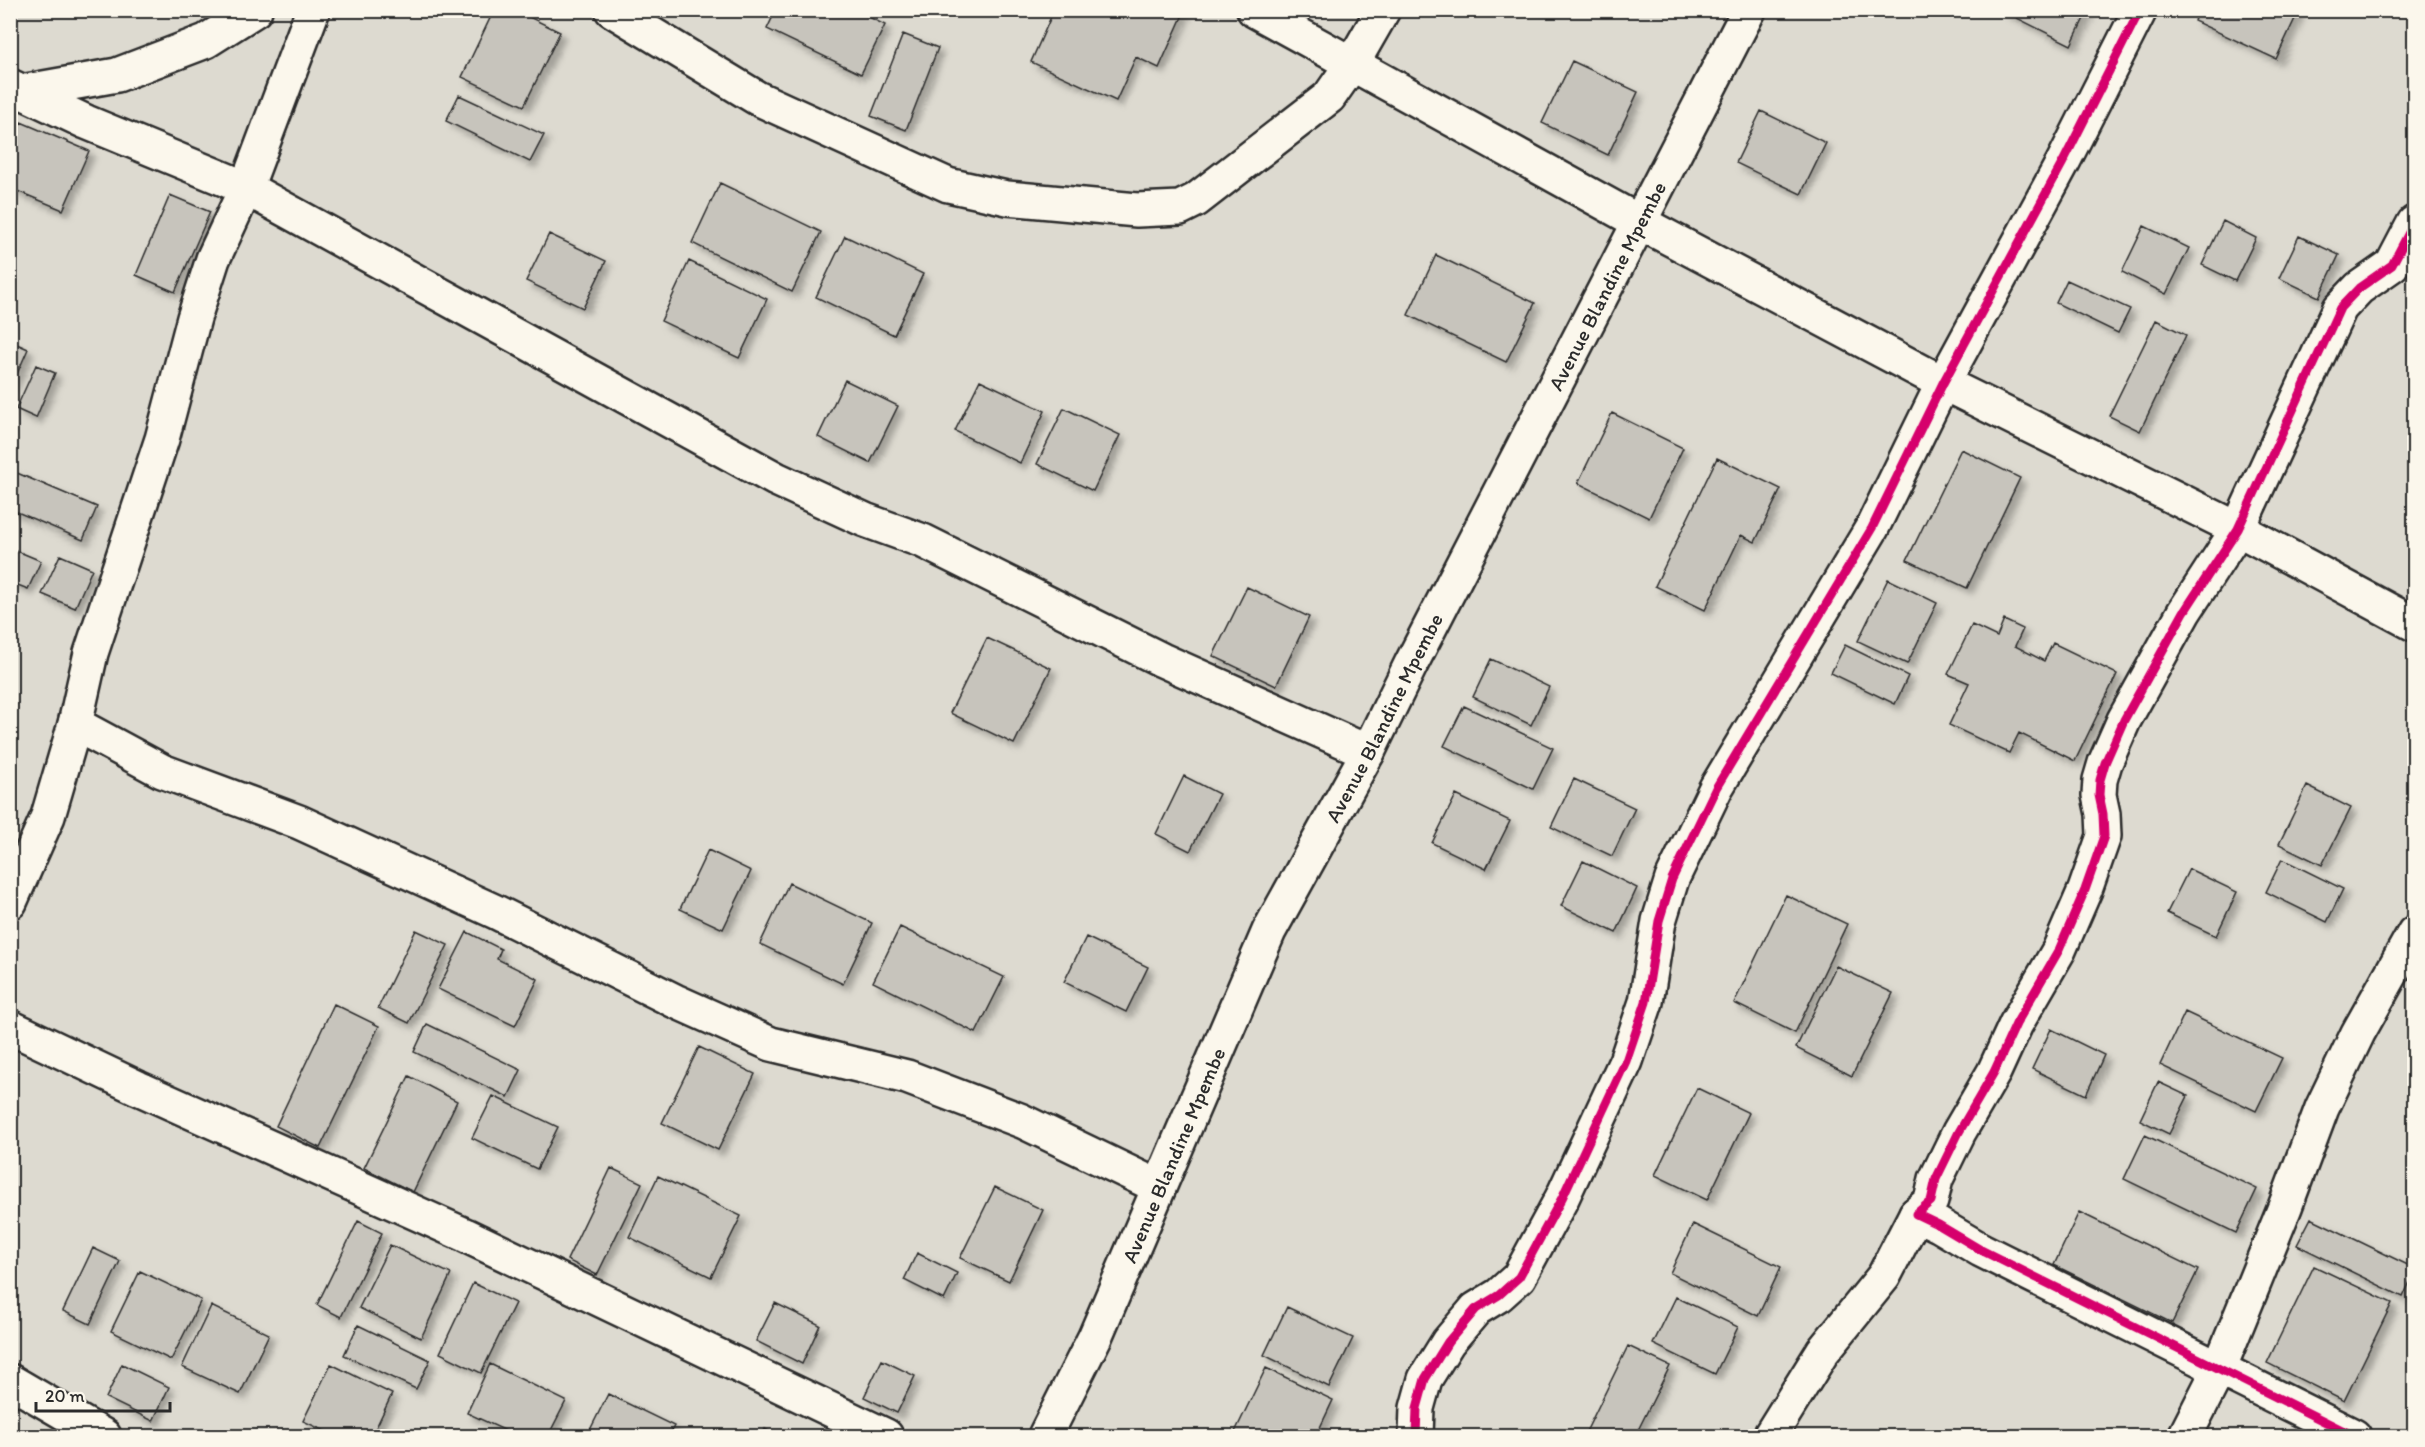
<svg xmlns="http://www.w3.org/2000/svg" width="2425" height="1447" viewBox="0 0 2425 1447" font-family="Itim,sans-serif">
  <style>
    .green { fill: #dddad0; stroke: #84827e; stroke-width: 1.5 }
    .building { fill: #c7c4bc; stroke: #2b2b2b; stroke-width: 1.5; filter: url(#shadow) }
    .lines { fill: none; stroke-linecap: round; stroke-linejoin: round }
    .minor-casing { stroke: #2b2b2b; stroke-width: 38 }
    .minor { stroke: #fbf7ec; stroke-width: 33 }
    .cycleway-casing { stroke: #fbf7ec; stroke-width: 13 }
    .cycleway { stroke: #d6006c; stroke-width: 9 }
    .labels { text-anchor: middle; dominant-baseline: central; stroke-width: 4.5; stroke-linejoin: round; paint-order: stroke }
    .street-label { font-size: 21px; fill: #2b2b2b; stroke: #fbf7ec }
  </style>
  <defs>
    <filter id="shadow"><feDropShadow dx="5.5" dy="5.5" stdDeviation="3" flood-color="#0004"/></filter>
  </defs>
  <rect width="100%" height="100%" fill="#fbf7ec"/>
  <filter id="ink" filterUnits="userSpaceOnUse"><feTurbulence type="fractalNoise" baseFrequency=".0167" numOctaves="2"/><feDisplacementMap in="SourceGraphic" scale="12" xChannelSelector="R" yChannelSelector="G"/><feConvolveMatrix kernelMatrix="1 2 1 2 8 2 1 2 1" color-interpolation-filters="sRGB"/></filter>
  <g filter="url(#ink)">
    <path class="green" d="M11 11H2414V1436H11Z"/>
    <path class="building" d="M494 10H515L560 32 524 106 462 77Z
      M776 10H855L885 25 861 74 767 29Z
      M1054 10H1185L1159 68 1136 57 1116 101 1031 62Z
      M2001 10H2088L2071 45Z
      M2199 10H2299L2276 59 2194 21Z
      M903 34 938 48 906 130 871 116Z
      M1572 61 1638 92 1608 155 1542 123Z
      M459 95 544 135 530 162 446 121Z
      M1761 111 1826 143 1801 194 1736 163Z
      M21 122 89 151 63 210 10 188V146Z
      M720 183 821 232 792 292 692 243Z
      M170 195 210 212 175 292 136 275Z
      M2223 221 2256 238 2235 281 2202 265Z
      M2144 226 2189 248 2166 294 2122 272Z
      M549 234 606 261 583 308 526 281Z
      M845 236 923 274 894 335 816 297Z
      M2299 236 2339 255 2319 297 2279 278Z
      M1436 255 1535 303 1506 362 1408 315Z
      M689 261 767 299 739 358 661 321Z
      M2067 280 2130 309 2118 333 2056 303Z
      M2156 320 2186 335 2140 431 2109 416Z
      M10 341 28 349 10 390Z
      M36 365 55 373 36 418 16 409Z
      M845 380 898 406 870 463 818 437Z
      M980 380 1045 411 1020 463 955 431Z
      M1064 408 1120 435 1093 491 1037 464Z
      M1612 413 1683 448 1649 518 1578 483Z
      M1961 449 2020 478 1967 588 1907 560Z
      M1717 458 1781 489 1755 542 1741 535 1705 610 1655 586Z
      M10 470 97 507 83 540 10 509Z
      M10 548 41 561 28 589 10 582Z
      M60 555 92 569 75 608 42 594Z
      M1888 579 1937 603 1907 664 1858 641Z
      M1247 587 1309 617 1276 686 1213 656Z
      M2004 620 2023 629 2015 646 2044 661 2053 643 2117 674 2075 761 2019 733 2009 753 1949 725 1969 683 1948 674 1972 625 1997 637Z
      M987 638 1051 668 1014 744 950 713Z
      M1845 645 1908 676 1895 704 1831 673Z
      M1491 659 1549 687 1531 725 1473 697Z
      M1464 706 1553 748 1533 789 1444 746Z
      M1184 776 1219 794 1190 851 1156 834Z
      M1574 779 1635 808 1612 856 1551 827Z
      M2307 786 2351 808 2322 865 2279 844Z
      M1456 795 1510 821 1486 869 1432 843Z
      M708 850 751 871 723 929 680 909Z
      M2282 859 2343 889 2327 922 2266 892Z
      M1583 861 1637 888 1616 933 1561 906Z
      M2189 869 2237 892 2216 936 2167 913Z
      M789 883 872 923 843 984 760 944Z
      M1786 895 1847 924 1795 1033 1734 1003Z
      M900 927 1004 977 976 1033 873 982Z
      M416 930 448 945 409 1023 378 1008Z
      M467 932 501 949 497 959 538 979 515 1026 438 989Z
      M1086 937 1148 967 1126 1012 1064 982Z
      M1836 966 1893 993 1852 1076 1796 1048Z
      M334 1004 379 1026 320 1148 276 1126Z
      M2185 1012 2282 1058 2256 1111 2160 1065Z
      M427 1024 521 1070 508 1097 414 1052Z
      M2051 1029 2104 1055 2086 1095 2032 1069Z
      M699 1047 755 1074 718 1150 662 1123Z
      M409 1076 457 1101 413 1192 364 1168Z
      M2158 1082 2188 1096 2169 1134 2140 1120Z
      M1697 1088 1749 1113 1707 1200 1655 1175Z
      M493 1096 558 1127 537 1169 472 1138Z
      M2145 1135 2257 1189 2236 1233 2124 1179Z
      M611 1168 642 1183 597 1275 567 1260Z
      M658 1176 741 1216 711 1277 629 1237Z
      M995 1187 1043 1210 1009 1281 960 1258Z
      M2079 1212 2198 1270 2172 1323 2054 1265Z
      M2311 1218 2414 1268V1273L2403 1297 2297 1245Z
      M358 1221 382 1233 341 1317 317 1305Z
      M1693 1224 1781 1267 1758 1316 1670 1273Z
      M390 1245 451 1274 421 1338 359 1308Z
      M93 1248 120 1261 90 1324 63 1311Z
      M917 1253 957 1273 944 1300 904 1280Z
      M2314 1266 2392 1303 2344 1401 2267 1363Z
      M140 1271 201 1300 171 1360 111 1331Z
      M473 1283 515 1303 481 1373 440 1353Z
      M1676 1297 1738 1327 1715 1374 1653 1344Z
      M775 1303 820 1325 802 1364 756 1341Z
      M211 1306 269 1334 240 1394 182 1367Z
      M1287 1307 1353 1338 1329 1387 1264 1355Z
      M358 1325 430 1360 416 1389 344 1355Z
      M1628 1346 1670 1366 1635 1436H1584Z
      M882 1360 915 1376 897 1413 864 1397Z
      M122 1364 169 1387 153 1421 106 1398Z
      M331 1364 392 1394 372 1436H336L303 1421Z
      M490 1364 566 1401 548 1436H517L467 1413Z
      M1266 1368 1333 1400 1316 1436H1239L1234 1434Z
      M608 1394 674 1426 669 1436H587Z
      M765 1429 780 1436H761Z"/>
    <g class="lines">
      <g class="minor-casing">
        <g id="minor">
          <path d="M612 10 757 98 948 185 1007 198 1137 210 1180 208 1196 200 1329 97 1352 64 1383 10"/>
          <path d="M1254 10 1641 223 1943 383 2238 529 2414 624"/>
          <path d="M10 86 86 122 246 188 776 479 865 520 923 541 1162 660 1368 752"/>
          <path d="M21 92 117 75 206 41 255 10"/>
          <path d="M75 724 162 771 299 822 496 912 675 1001 771 1044 907 1077 1022 1121 1159 1187"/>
          <path d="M10 902 48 816 75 724 91 653 162 439 194 318 213 259 246 188 313 10"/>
          <path d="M10 1027 138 1088 465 1235 886 1436"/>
          <path d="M10 1381 104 1436"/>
          <path id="s1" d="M1045 1436 1095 1337 1269 931 1368 752 1411 664 1749 10"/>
          <path d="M1416 1436 1417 1408 1425 1379 1448 1342 1476 1309 1499 1295 1519 1277 1562 1198 1626 1061 1646 1002 1659 921 1672 879 1716 788 1872 528 1943 383 2063 162 2140 10"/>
          <path d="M1770 1436 1823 1351 1884 1276 1916 1214"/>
          <path d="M2185 1436 2219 1369 2285 1207 2322 1108 2358 1033 2414 933"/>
          <path d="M2354 1436 1981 1250 1939 1225 1916 1214 1931 1201 1936 1179 1959 1132 1994 1072 2016 1024 2059 950 2085 890 2104 836 2103 814 2099 795 2100 780 2105 763 2124 720 2184 612 2238 529 2340 308 2359 288 2392 265 2414 223"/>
        </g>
      </g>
      <use href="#minor" class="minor"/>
      <g class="cycleway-casing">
        <path id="cycleway" d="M1416 1436 1417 1408 1425 1379 1448 1342 1476 1309 1499 1295 1519 1277 1562 1198 1626 1061 1646 1002 1659 921 1672 879 1716 788 1872 528 1943 383 2063 162 2140 10
          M2354 1436 1981 1250 1939 1225 1916 1214 1931 1201 1936 1179 1959 1132 1994 1072 2016 1024 2059 950 2085 890 2104 836 2103 814 2099 795 2100 780 2105 763 2124 720 2184 612 2238 529 2340 308 2359 288 2392 265 2414 223"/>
      </g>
      <use href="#cycleway" class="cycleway"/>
    </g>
  </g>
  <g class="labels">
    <g class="street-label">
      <text stroke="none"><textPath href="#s1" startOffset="1281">Avenue Blandine Mpembe</textPath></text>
      <text stroke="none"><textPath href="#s1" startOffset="795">Avenue Blandine Mpembe</textPath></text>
      <text stroke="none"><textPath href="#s1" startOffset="309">Avenue Blandine Mpembe</textPath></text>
    </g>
  </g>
  <rect width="2425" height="1447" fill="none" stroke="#fbf7ec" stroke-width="36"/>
  <rect x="18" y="18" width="2389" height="1411" fill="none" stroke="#2b2b2b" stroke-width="2" filter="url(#ink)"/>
  <path d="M36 1402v9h134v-9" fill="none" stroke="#2b2b2b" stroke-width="3"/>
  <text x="45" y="1402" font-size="18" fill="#2b2b2b" stroke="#fbf7ec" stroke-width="4.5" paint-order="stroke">20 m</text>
</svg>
